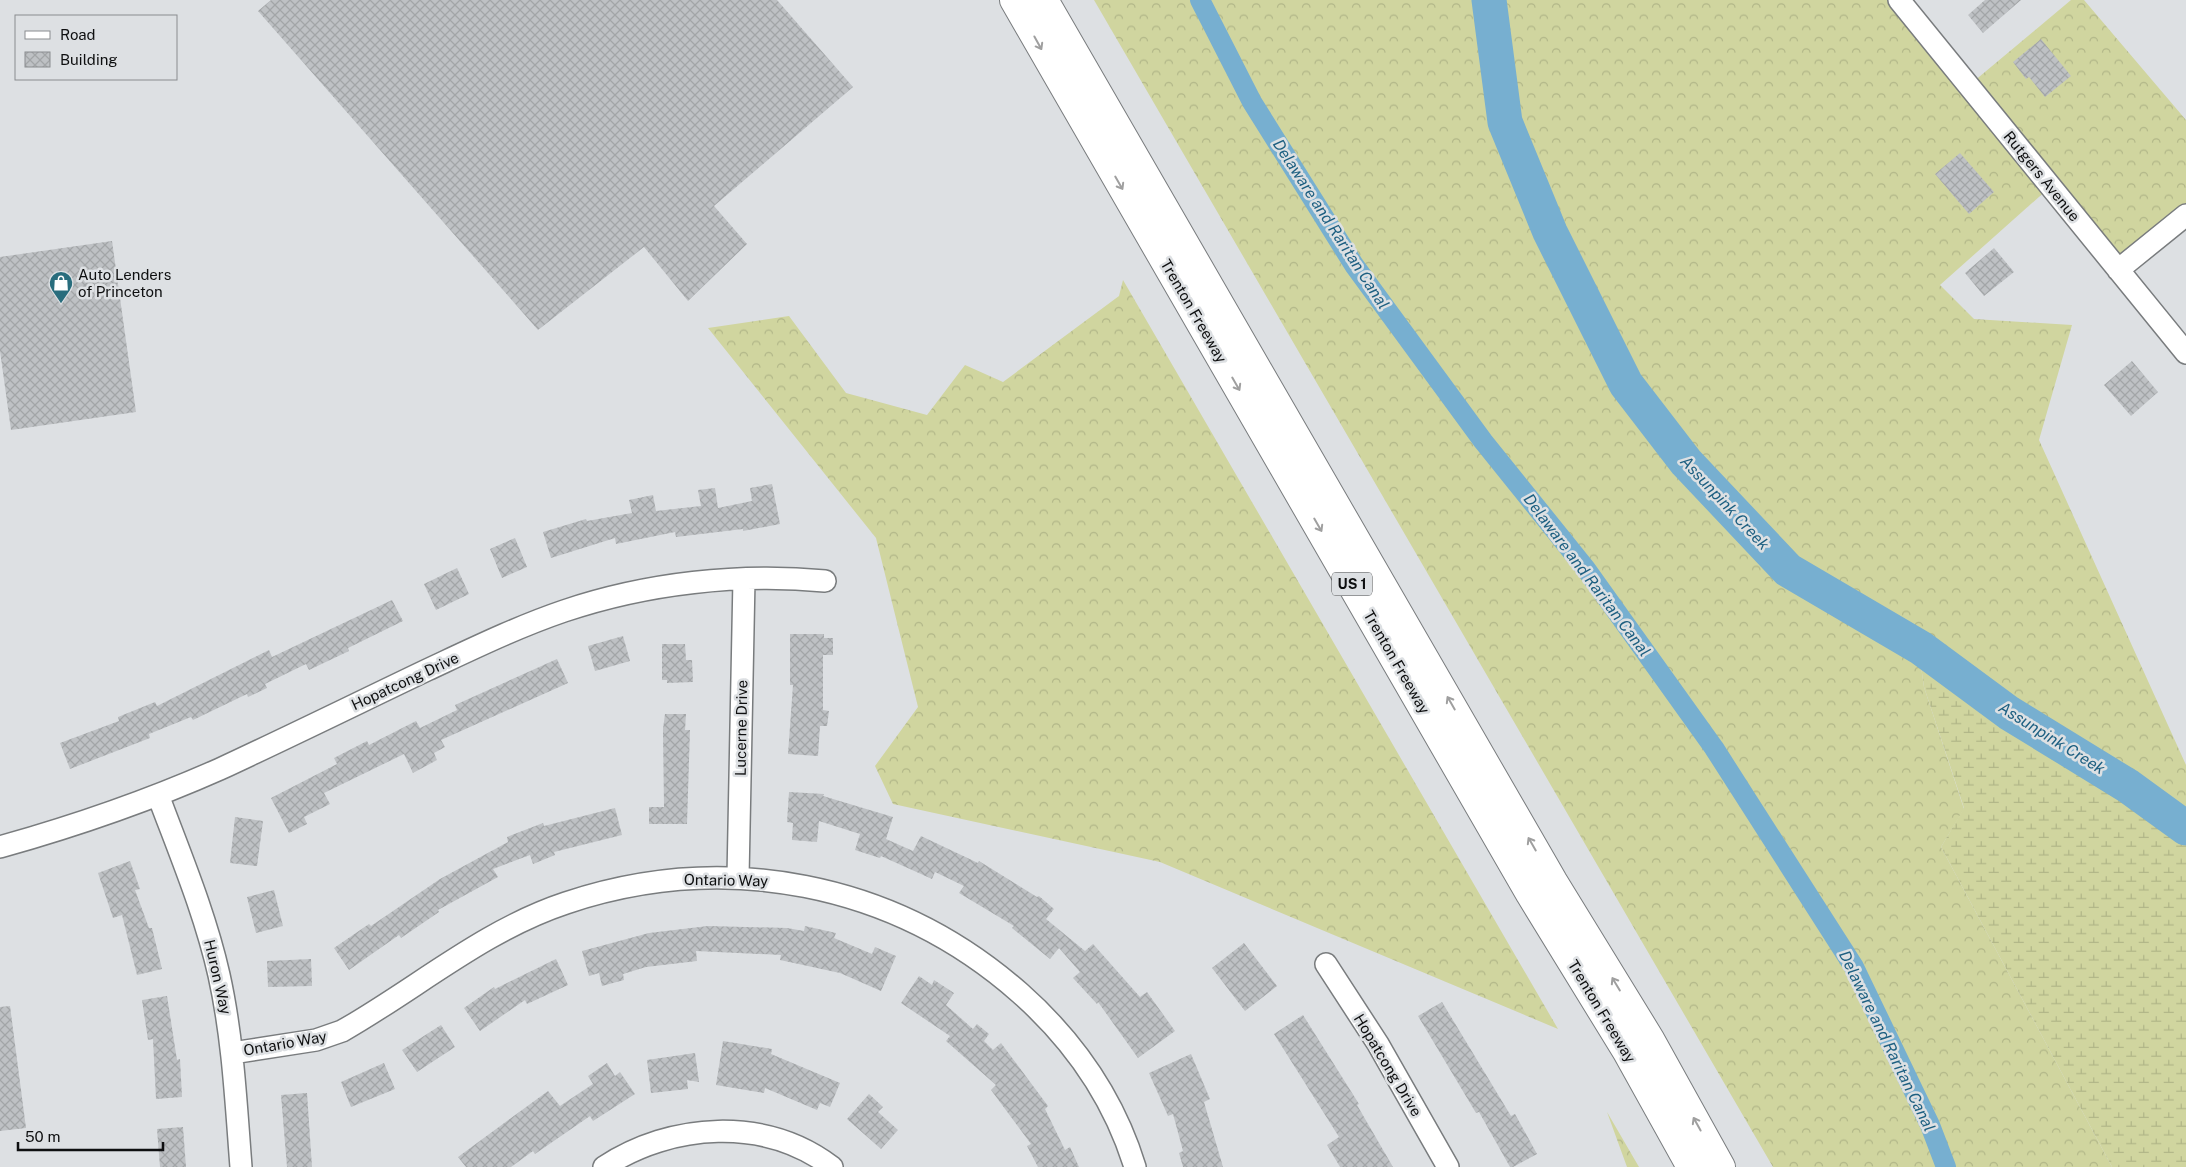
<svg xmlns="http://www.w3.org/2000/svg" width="2186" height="1167" viewBox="0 0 2186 1167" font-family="'Public Sans',sans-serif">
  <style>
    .forest { fill: url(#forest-crowns) }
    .wetland { fill: url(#wetland-marsh) }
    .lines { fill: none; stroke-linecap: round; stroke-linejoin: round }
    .canal { stroke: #77afd0; stroke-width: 20 }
    .river { stroke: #77afd0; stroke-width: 35 }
    .building { fill: url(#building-cross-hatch) }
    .minor-casing { stroke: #797c7e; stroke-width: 24 }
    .motorway-casing { stroke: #797c7e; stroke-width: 30 }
    .minor { stroke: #fff; stroke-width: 21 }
    .motorway { stroke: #fff; stroke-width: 28 }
    .oneway { stroke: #9f9f9f }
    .labels { text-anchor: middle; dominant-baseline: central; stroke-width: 5; stroke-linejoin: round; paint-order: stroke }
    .shield { fill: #dde0e3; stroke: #4c4e4f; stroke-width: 1 }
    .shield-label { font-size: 14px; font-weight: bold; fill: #0e0f10 }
    .street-label { font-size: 15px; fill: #0e0f10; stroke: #dde0e3 }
    .poi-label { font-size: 15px; fill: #0e0f10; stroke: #dde0e3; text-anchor: start }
    .water-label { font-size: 16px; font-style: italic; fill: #1d5f81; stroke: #dde0e3 }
  </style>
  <defs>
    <pattern id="forest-crowns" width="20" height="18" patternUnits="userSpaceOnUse" patternTransform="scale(1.25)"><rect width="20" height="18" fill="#d0d59f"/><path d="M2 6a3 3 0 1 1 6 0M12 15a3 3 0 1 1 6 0" fill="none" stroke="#b1b688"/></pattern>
    <pattern id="wetland-marsh" width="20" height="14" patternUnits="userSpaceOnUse" patternTransform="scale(1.25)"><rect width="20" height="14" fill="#d0d59f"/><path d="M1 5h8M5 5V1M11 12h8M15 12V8" fill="none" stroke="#b1b688"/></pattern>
    <pattern id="building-cross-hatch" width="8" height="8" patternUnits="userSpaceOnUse" patternTransform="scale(1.25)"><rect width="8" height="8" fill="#bec1c4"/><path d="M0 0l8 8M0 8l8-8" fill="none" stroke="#a2a5a7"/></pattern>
  </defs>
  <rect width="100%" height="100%" fill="#dde0e3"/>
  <path class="forest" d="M1094 0H1896L1967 87 2071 0H2084L2186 120V228L2123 279 2049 188 1940 285 1974 319 2072 325 2039 440 2186 765V819L2156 818 2085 776 2033 709 1917 639 1924 687 1964 809 1941 847 2112 1167H1773Z
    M1123 280 1558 1029 1160 862 893 804 875 766 918 707 876 538 708 328 789 316 846 393 927 415 965 365 1003 382 1119 296Z
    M1607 1112 1639 1167H1627Z"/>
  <path class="wetland" d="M1917 638 2033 709 2085 776 2156 818 2186 819V1167H2112L1941 847 1964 808 1924 687Z"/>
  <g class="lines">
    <path class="canal" d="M1200 0 1252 102 1354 265 1483 441 1586 569 1714 748 1854 967 1930 1125 1946 1167"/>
    <path class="river" d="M1489 0 1505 122 1550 232 1626 384 1686 462 1788 570 1921 648 2009 713 2128 786 2186 828"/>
  </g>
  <path class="building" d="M271 0H777L853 87 714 206 747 244 688 301 644 247 538 330 258 11Z
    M1985 0H2021L1983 33 1968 15Z
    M2041 39 2071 76 2045 97 2029 77 2026 79 2013 62Z
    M1960 153 1994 192 1969 214 1935 174Z
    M112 241 136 412 11 430 0 351V257Z
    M1994 248 2014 272 1984 296 1965 273Z
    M2132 361 2158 392 2131 416 2104 385Z
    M772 484 780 524 743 531V529L676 537 675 532 616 544 615 538 551 558 543 532 586 519 587 521 632 513 629 500 653 495 656 511 701 506 698 490 715 488 718 508 752 501 750 488Z
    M515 538 527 567 502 578 490 549Z
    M457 568 469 594 436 610 424 584Z
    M392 600 403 621 348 648 349 651 309 670 306 664 265 684 267 688 248 697 247 694 193 720 191 717 149 734 150 738 70 769 60 743 119 721 118 717 155 702 157 706 269 650 272 657Z
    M790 634H824V638H833V655H823V710L829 711 827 726H820L818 756 788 754 793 685H790Z
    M623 636 630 661 595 671 588 646Z
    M662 644H685L686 660H692L693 682 667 683V680H662Z
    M557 659 568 683 441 740 445 747 434 753 437 760 413 773 404 754 324 793 330 804 304 817 307 824 289 833 271 798 337 764 334 758 367 741 369 745 416 721 420 728 457 710 455 705Z
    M665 714H686L685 730H690L687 824H649V807H664L663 729Z
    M789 792 824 794 823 796 893 817 886 839 913 851 921 836 978 863 979 861 1037 897 1039 896 1054 909 1046 919 1085 951 1093 944 1140 997 1147 992 1175 1031 1138 1058 1098 1002 1097 1004 1073 978 1080 972 1059 948 1050 959 1012 928 1014 926 959 893 964 886 935 872 932 879 881 856 880 858 855 850 860 834 819 821 817 842 792 840 793 823 787 822Z
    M615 808 622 835 554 852 555 855 533 864 530 855 493 869 498 877 438 910 439 912 401 938 399 935 349 970 334 948 369 924 371 926 440 879 508 842 507 837 543 823 544 826Z
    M235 817 263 821 257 866 230 863Z
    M130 861 140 889 135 890 149 928H152L162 969 137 975 122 915 113 918 98 873Z
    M274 890 283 926 256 933 247 897Z
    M708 926 787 928 804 931 805 926 836 933 834 938 872 954 875 947 896 956 881 991 840 973 780 960 781 955 696 951 697 961 646 967 623 974 624 980 602 986 599 973 589 976 582 951 649 933Z
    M1244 943 1277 986 1245 1011 1212 968Z
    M311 959 312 986 268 987 267 961Z
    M556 959 568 985 527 1004 525 1000 480 1031 464 1008 494 987 495 989Z
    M919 976 932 985 934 980 954 993 946 1005 973 1029 977 1024 989 1034 984 1041 993 1050 1001 1043 1048 1106 1045 1109 1065 1150 1070 1147 1079 1167H1038L1027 1146 1031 1144 991 1090 996 1085 946 1041 950 1036 901 1003Z
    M167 996 177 1060 180 1059 182 1097 156 1099 153 1039 148 1040 142 1000Z
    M1442 1002 1511 1116 1515 1114 1537 1154 1513 1167H1510L1479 1112 1476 1113 1418 1016Z
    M10 1006 26 1128 0 1131V1007Z
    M1303 1015 1359 1104 1357 1105 1393 1167H1340L1327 1145 1339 1137 1274 1034Z
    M441 1025 455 1047 417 1072 402 1050Z
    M723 1041 772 1049 771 1054 840 1083 830 1107 820 1103 817 1110 765 1088 764 1093 716 1085Z
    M695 1053 699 1082 687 1080 688 1089 651 1093 647 1060Z
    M1191 1054 1210 1099 1204 1102 1223 1167H1183L1179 1153 1183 1151 1173 1114 1168 1116 1149 1073Z
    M384 1063 395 1089 351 1107 341 1082Z
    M607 1063 615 1076 620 1072 635 1094 593 1121 590 1116 535 1154 533 1151 511 1167H466L458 1157 548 1091 560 1106 593 1084 588 1076Z
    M307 1093 312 1167H287L281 1095Z
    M869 1094 883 1107 878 1112 898 1130 881 1149 847 1119Z
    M183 1127 186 1167H160L157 1129Z"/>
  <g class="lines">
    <g class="minor-casing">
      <path id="minor" d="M1899 0 2186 353
        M2118 270 2186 215
        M158 795C180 854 205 913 219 975 233 1038 236 1103 241 1167
        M0 847C75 826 148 801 220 769 289 737 358 703 427 670 472 649 517 627 564 611 647 583 739 573 825 581
        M738 877 744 579
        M1326 964 1378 1044 1448 1167
        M232 1053 316 1040 342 1031C416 989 484 930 566 903 725 850 894 882 1020 993 1073 1040 1114 1099 1135 1167
        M604 1167C671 1123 765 1116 832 1167"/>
    </g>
    <g class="motorway-casing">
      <path id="motorway" d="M1014 0 1530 894 1627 1052 1691 1167
        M1044 0 1553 881 1650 1039 1721 1167"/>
    </g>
    <use href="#minor" class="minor"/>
    <use href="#motorway" class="motorway"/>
  </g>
  <defs><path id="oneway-shaft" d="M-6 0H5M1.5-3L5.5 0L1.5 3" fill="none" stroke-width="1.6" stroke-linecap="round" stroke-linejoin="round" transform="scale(1.25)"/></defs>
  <g class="oneway">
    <use href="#oneway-shaft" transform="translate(1038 43) rotate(61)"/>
    <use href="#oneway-shaft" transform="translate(1119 183) rotate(60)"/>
    <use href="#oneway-shaft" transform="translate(1236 384) rotate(60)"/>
    <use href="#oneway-shaft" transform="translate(1318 525) rotate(60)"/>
    <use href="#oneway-shaft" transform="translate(1451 703) rotate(-120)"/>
    <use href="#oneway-shaft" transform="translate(1532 844) rotate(-120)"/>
    <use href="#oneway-shaft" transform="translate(1616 984) rotate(-121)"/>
    <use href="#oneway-shaft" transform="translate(1697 1124) rotate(-119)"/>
  </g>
  <defs>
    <g id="shop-pin" transform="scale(1.25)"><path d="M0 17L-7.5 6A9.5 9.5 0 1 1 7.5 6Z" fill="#286d7d" stroke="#dde0e3"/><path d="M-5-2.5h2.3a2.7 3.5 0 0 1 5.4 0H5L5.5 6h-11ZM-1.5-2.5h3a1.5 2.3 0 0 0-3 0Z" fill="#fff"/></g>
  </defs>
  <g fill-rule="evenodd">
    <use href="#shop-pin" x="61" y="283"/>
  </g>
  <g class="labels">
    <rect class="shield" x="1332" y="572.5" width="40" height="23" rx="4"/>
    <g class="shield-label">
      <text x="1352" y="584">US 1</text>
    </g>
    <g class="street-label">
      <text transform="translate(2042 176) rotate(51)">Rutgers Avenue</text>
      <text transform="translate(1194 311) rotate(60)">Trenton Freeway</text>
      <text transform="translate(1397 662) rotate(60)">Trenton Freeway</text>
      <text transform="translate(405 681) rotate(-25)">Hopatcong Drive</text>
      <text transform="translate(741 728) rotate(-89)">Lucerne Drive</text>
      <text transform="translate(726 880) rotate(1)">Ontario Way</text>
      <text transform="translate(218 977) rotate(77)">Huron Way</text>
      <text transform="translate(1602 1011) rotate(59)">Trenton Freeway</text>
      <text transform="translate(285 1043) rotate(-10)">Ontario Way</text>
      <text transform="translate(1388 1065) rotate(59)">Hopatcong Drive</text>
    </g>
    <g class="poi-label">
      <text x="78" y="274">Auto Lenders<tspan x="78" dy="17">of Princeton</tspan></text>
    </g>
    <g class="water-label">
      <text transform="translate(1331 224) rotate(57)">Delaware and Raritan Canal</text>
      <text transform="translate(1725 503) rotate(47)">Assunpink Creek</text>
      <text transform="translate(1587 575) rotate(53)">Delaware and Raritan Canal</text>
      <text transform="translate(2052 738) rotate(32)">Assunpink Creek</text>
      <text transform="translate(1887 1041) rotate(64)">Delaware and Raritan Canal</text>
    </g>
  </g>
  <rect x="15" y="15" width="162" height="65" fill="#dde0e3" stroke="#8a8c8f"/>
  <rect x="25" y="31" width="25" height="8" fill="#ffffff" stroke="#8a8c8f"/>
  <text x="60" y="40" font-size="15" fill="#0e0f10">Road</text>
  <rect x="25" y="52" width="25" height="15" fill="url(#building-cross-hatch)" stroke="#8a8c8f"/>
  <text x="60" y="65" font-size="15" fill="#0e0f10">Building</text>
  <path d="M18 1142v8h145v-8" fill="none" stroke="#0e0f10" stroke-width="2.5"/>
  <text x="25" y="1142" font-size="15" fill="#0e0f10" stroke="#dde0e3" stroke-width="4" paint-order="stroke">50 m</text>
</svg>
